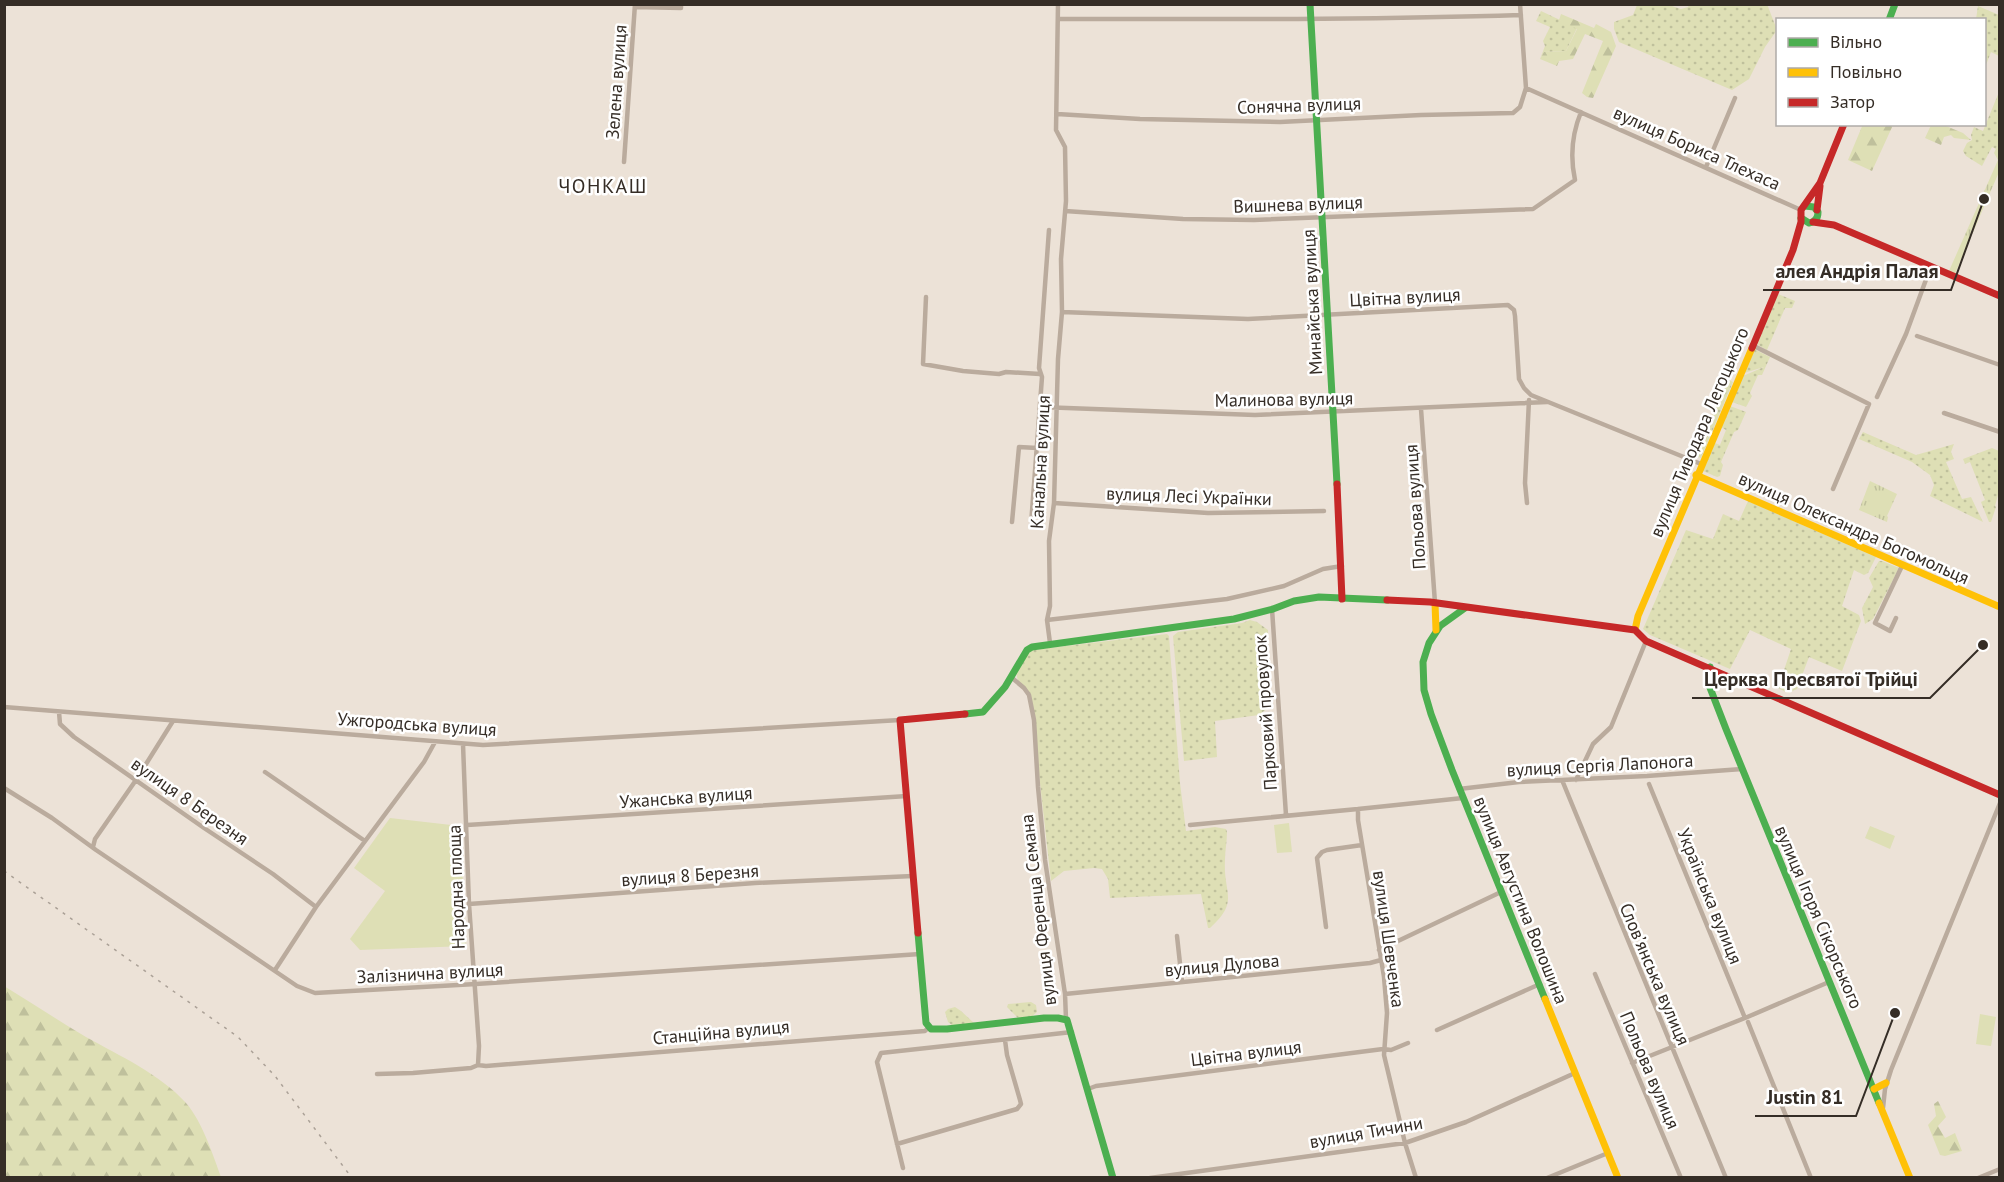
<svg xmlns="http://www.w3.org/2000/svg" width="2004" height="1182" viewBox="0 0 2004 1182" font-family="'PT Sans',sans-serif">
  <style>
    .grass { fill: url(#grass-dots) }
    .forest { fill: url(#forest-firs) }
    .park { fill: url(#park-tufts) }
    .pitch { fill: #dedfb5 }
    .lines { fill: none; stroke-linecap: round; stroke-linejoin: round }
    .street { stroke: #baab9d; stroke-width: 4.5 }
    .fast { stroke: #4caf50; stroke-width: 7 }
    .slow { stroke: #ffc107; stroke-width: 7 }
    .jam { stroke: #c62828; stroke-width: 7 }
    .rail { stroke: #aba197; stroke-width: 1.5; stroke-dasharray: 3 6; stroke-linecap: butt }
    .labels { text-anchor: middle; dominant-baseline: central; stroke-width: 5; stroke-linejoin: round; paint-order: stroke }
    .street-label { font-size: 18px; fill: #352d26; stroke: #fff }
    .neighbourhood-label { font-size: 20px; letter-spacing: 1.5px; fill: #352d26; stroke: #fff }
    .leader { fill: none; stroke: #352d26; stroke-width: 2 }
    .callout-dot { fill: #352d26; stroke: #fff; stroke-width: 2 }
    .callout-label { font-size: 20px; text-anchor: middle; font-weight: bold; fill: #352d26; stroke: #fff; stroke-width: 5; stroke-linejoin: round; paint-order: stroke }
  </style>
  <defs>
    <pattern id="grass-dots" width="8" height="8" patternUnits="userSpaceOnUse" patternTransform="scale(1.5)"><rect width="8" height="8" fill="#dedfb5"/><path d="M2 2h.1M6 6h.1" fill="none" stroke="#bfc09c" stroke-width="1.8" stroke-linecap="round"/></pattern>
    <pattern id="forest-firs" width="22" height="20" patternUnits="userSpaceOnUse" patternTransform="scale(1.5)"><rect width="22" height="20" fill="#dedfb5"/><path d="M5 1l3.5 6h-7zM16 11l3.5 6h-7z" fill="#bfc09c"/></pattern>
    <pattern id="park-tufts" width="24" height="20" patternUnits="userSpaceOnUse" patternTransform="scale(1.5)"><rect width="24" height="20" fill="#dedfb5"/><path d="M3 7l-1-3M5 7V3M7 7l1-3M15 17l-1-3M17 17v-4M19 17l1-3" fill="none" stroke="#bfc09c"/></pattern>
  </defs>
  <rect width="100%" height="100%" fill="#ece2d7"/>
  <path class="grass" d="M1767 4 1777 30 1765 47 1749 79 1732 90 1619 42 1614 29V22L1633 15 1637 5H1669L1681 9 1688 7 1689 5Z
    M1978 6 1999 15V56L1991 52 1986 65 1984 20 1976 19Z
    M1541 11 1577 28 1566 51 1544 52 1540 59 1545 46 1543 41 1550 27 1536 21Z
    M1999 92 2000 142 1996 149 1992 147 1982 166 1966 156 1963 151 1967 143 1972 140 1971 135 1974 127 1983 131Z
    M1778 294 1795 301 1792 308H1785L1767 350 1758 345 1756 342Z
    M1754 349 1770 357 1762 375H1758L1750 393 1752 396 1746 407 1732 402 1743 376 1764 367 1744 373Z
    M1727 379 1733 382 1701 458 1695 456Z
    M1730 406 1746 412 1738 430 1734 432 1721 462 1723 465 1720 476 1717 477 1703 471 1715 443 1720 445 1726 430 1721 427Z
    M1863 432 1916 455 1954 444 1951 452 1954 459 1946 462 1962 499 1971 497 1983 522 1930 496 1934 485 1930 475 1912 462 1859 439Z
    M1992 448 1999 451V491L1995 506 1996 507 1991 522H1989L1981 502 1985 500 1970 462 1965 464 1963 459Z
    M1748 501 1876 557 1868 573 1864 575 1854 570 1842 606 1859 615 1861 621 1842 671 1809 657 1797 689 1788 693 1778 688 1791 649 1750 630 1730 669 1650 635 1643 629 1686 530 1713 539 1723 514 1739 521Z
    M1879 561H1882L1899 568 1873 619 1865 624 1862 608 1873 587 1869 578Z
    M1250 620 1257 622 1268 630 1269 707 1259 715 1215 721 1217 757 1184 761 1173 636 1178 632 1242 623Z
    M1167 634 1169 636 1180 783 1186 831 1215 827 1226 829 1227 832C1227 841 1225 851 1225 860 1223 894 1240 901 1210 928H1208L1201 894 1110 898 1108 879 1102 869 1094 868 1064 871 1051 881 1030 694C1026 689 1018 683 1017 677 1015 669 1026 655 1032 650Z
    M1031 1002 1036 1005 1037 1012 1030 1018 1019 1019 1007 1007 1008 1004Z
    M955 1007 961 1011 974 1023 953 1026 948 1022 945 1012 948 1009Z"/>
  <path class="forest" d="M1561 14 1594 28 1596 24 1611 32 1616 46 1593 98 1587 97 1582 93 1603 41 1585 34 1573 59 1559 61 1557 66 1540 59 1544 52 1566 51 1577 29 1559 20Z
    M1863 124 1893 125 1872 171 1848 160Z
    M1941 124 1963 133 1971 140 1954 138 1951 135 1944 137 1941 145 1925 138 1931 125Z
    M4 986C32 1003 59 1021 86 1037 120 1056 160 1074 186 1103 202 1121 213 1155 221 1177H5Z
    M1938 1101 1946 1117 1938 1126 1945 1138 1955 1133 1962 1151 1945 1156 1940 1155 1928 1125 1936 1116 1934 1104Z"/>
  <path class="park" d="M1999 142V172L1955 274 1949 271 1998 160 1994 153Z
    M1870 481 1897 494 1887 516 1888 517 1887 522 1859 510Z"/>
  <path class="pitch" d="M390 818 460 826 466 946 360 950 350 939 385 891 354 868Z
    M1289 823 1292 852 1277 853 1274 825Z
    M1870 826 1895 836 1890 849 1865 838Z
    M1980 1014 1996 1017 1991 1046 1976 1044Z"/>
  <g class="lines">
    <path class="street" d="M635 7 681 8V4
      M1058 19C1212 19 1366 20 1521 15
      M1526 88 1801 210
      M1057 114 1140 119 1280 122 1421 115 1513 113 1520 107 1526 88 1520 4
      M624 162 635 4
      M1706 167 1735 98
      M1065 211 1183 219 1254 220 1533 209 1575 180C1570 157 1572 134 1581 112
      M926 297 923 364 963 371 999 374 1006 372 1040 374
      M1062 312 1248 319 1508 305 1514 310 1515 316 1519 379 1524 388 1531 395 1701 464
      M1917 336 2000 365
      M1752 345 1869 404 1833 489
      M1877 397 1906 334 1931 266
      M1040 407 1255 415 1547 402
      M1421 409 1435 603
      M1944 413 2000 432
      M1054 503 1208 513 1324 511
      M1527 503 1525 483 1529 400
      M1012 522 1019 447 1037 448
      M1031 525 1042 377 1039 368 1049 230
      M1272 609 1286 815
      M1896 618 1890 631 1875 623 1902 566
      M1047 620 1227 599 1284 586 1323 569 1342 566
      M1050 643 1047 620 1050 606 1049 541 1054 503 1058 359 1062 312 1061 259 1066 201 1065 147 1056 130 1058 4
      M1011 677 1024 688 1029 695 1034 720 1038 787 1045 860 1065 994 1066 1019
      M4 707 483 745 900 720
      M59 712 60 724 74 737 204 828 273 874 316 907
      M463 744 469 904 479 1046 478 1065
      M265 772 365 841
      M1562 780 1726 1178
      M1576 780 1593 744 1611 727 1646 641
      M1649 784 1745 1018
      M4 788 52 818 96 850 297 986 315 993 476 984 920 954
      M1459 789 1519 782 1647 776 1742 769
      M467 825 907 796
      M1190 825 1358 809
      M93 847 95 839 136 780 173 721
      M469 904 755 883 913 876
      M1326 927 1317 858 1322 852 1327 850 1362 845
      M1177 936 1182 982
      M1379 950 1501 892
      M275 970 316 907 424 762 435 742
      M1595 974 1681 1178
      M1065 994 1370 963 1381 960
      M1748 1022 1811 1178
      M1437 1030 1540 984
      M1632 1063 1745 1018 1829 982
      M377 1074 413 1073 471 1068 478 1065 486 1066 925 1031 929 1027
      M1088 1089 1096 1086 1383 1049 1391 1050 1408 1043
      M1883 1108 1885 1089 1891 1070 2000 803
      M897 1144 1017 1109 1021 1104 1020 1100 1007 1055 1005 1040
      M903 1168 877 1062 881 1053 1072 1032
      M1150 1178 1405 1143 1466 1122 1575 1073
      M1416 1178 1405 1143 1384 1055 1387 1013 1384 977 1358 820V809L1463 798
      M1547 1178 1608 1153
      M1978 1178 2000 1169"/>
    <path class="fast" d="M1310 4 1337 484
      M1889 20 1895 4
      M1801 218 1809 223C1815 222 1818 218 1818 212L1814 207 1805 206
      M1465 608 1440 626 1429 643 1423 662 1424 690 1431 714 1452 770 1545 999
      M1710 667 1707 680 1726 729 1879 1103
      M965 714 983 712 1005 687 1027 650 1032 647 1234 619 1273 609 1294 601 1319 597 1387 600
      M918 933 926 1023 931 1029H947L1044 1018H1058L1067 1020 1113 1178"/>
    <path class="slow" d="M1696 475 2000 607
      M1435 603 1436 630
      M1635 630 1638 616 1752 348
      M1545 999 1618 1178
      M1874 1089 1886 1083
      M1879 1103 1910 1178"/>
    <path class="jam" d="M1817 210 1820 186
      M1813 222 1834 225 2000 296
      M1752 348 1793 250 1801 222V210L1820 183 1844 124
      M1337 484 1342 599
      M1387 600 1430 602 1635 630
      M1635 630 1646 641 2000 795
      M918 933 900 720 965 714"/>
    <path class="rail" d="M4 871 238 1037 275 1076 352 1178"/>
  </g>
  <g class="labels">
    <g class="street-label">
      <text transform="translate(616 82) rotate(-86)">Зелена вулиця</text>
      <text transform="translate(1299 105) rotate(-2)">Сонячна вулиця</text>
      <text transform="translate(1697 148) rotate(24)">вулиця Бориса Тлехаса</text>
      <text transform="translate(1298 204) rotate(-2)">Вишнева вулиця</text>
      <text transform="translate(1405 297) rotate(-3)">Цвітна вулиця</text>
      <text transform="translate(1312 302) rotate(-93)">Минайська вулиця</text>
      <text transform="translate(1284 399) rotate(-1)">Малинова вулиця</text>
      <text transform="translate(1699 432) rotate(-67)">вулиця Тиводара Легоцького</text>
      <text transform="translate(1040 462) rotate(-87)">Канальна вулиця</text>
      <text transform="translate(1189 496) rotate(2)">вулиця Лесі Українки</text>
      <text transform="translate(1415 507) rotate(-94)">Польова вулиця</text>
      <text transform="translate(1854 528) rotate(24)">вулиця Олександра Богомольця</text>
      <text transform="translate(1265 713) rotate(-94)">Парковий провулок</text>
      <text transform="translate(417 724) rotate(4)">Ужгородська вулиця</text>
      <text transform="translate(1600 765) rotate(-3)">вулиця Сергія Лапонога</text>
      <text transform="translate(686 797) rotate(-4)">Ужанська вулиця</text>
      <text transform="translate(190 801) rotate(35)">вулиця 8 Березня</text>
      <text transform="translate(690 875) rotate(-4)">вулиця 8 Березня</text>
      <text transform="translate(456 887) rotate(-92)">Народна площа</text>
      <text transform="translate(1710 896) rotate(68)">Українська вулиця</text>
      <text transform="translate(1521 900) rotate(68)">вулиця Августина Волошина</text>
      <text transform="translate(1038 910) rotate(-97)">вулиця Ференца Семана</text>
      <text transform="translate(1819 917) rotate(67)">вулиця Ігоря Сікорського</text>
      <text transform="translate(1389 939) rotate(82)">вулиця Шевченка</text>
      <text transform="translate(1222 965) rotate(-5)">вулиця Дулова</text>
      <text transform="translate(430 973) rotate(-3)">Залізнична вулиця</text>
      <text transform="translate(1655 974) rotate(67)">Словʼянська вулиця</text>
      <text transform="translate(721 1032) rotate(-5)">Станційна вулиця</text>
      <text transform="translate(1246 1053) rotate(-7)">Цвітна вулиця</text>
      <text transform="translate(1650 1070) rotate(67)">Польова вулиця</text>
      <text transform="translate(1366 1132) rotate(-10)">вулиця Тичини</text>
    </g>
    <g class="neighbourhood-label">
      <text x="603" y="186">ЧОНКАШ</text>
    </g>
  </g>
  <path class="leader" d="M1984 199L1951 290H1763M1983 645L1930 698H1692M1895 1013L1856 1116H1755"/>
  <g class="callout-dot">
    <circle cx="1984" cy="199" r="6"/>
    <circle cx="1983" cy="645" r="6"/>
    <circle cx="1895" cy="1013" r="6"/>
  </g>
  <g class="callout-label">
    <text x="1857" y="278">алея Андрія Палая</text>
    <text x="1811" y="686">Церква Пресвятої Трійці</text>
    <text x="1805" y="1104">Justin 81</text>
  </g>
  <rect width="2004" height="1182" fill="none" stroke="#352d26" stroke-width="12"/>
  <rect x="1776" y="18" width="210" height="108" fill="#ffffff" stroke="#aeaba8" stroke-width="1.5"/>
  <rect x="1788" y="38" width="30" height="9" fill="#4caf50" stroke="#aeaba8" stroke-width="1.5"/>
  <text x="1830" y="48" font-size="18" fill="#352d26">Вільно</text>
  <rect x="1788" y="68" width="30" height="9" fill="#ffc107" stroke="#aeaba8" stroke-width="1.5"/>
  <text x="1830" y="78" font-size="18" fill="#352d26">Повільно</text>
  <rect x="1788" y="98" width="30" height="9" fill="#c62828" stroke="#aeaba8" stroke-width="1.5"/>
  <text x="1830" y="108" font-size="18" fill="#352d26">Затор</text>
</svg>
